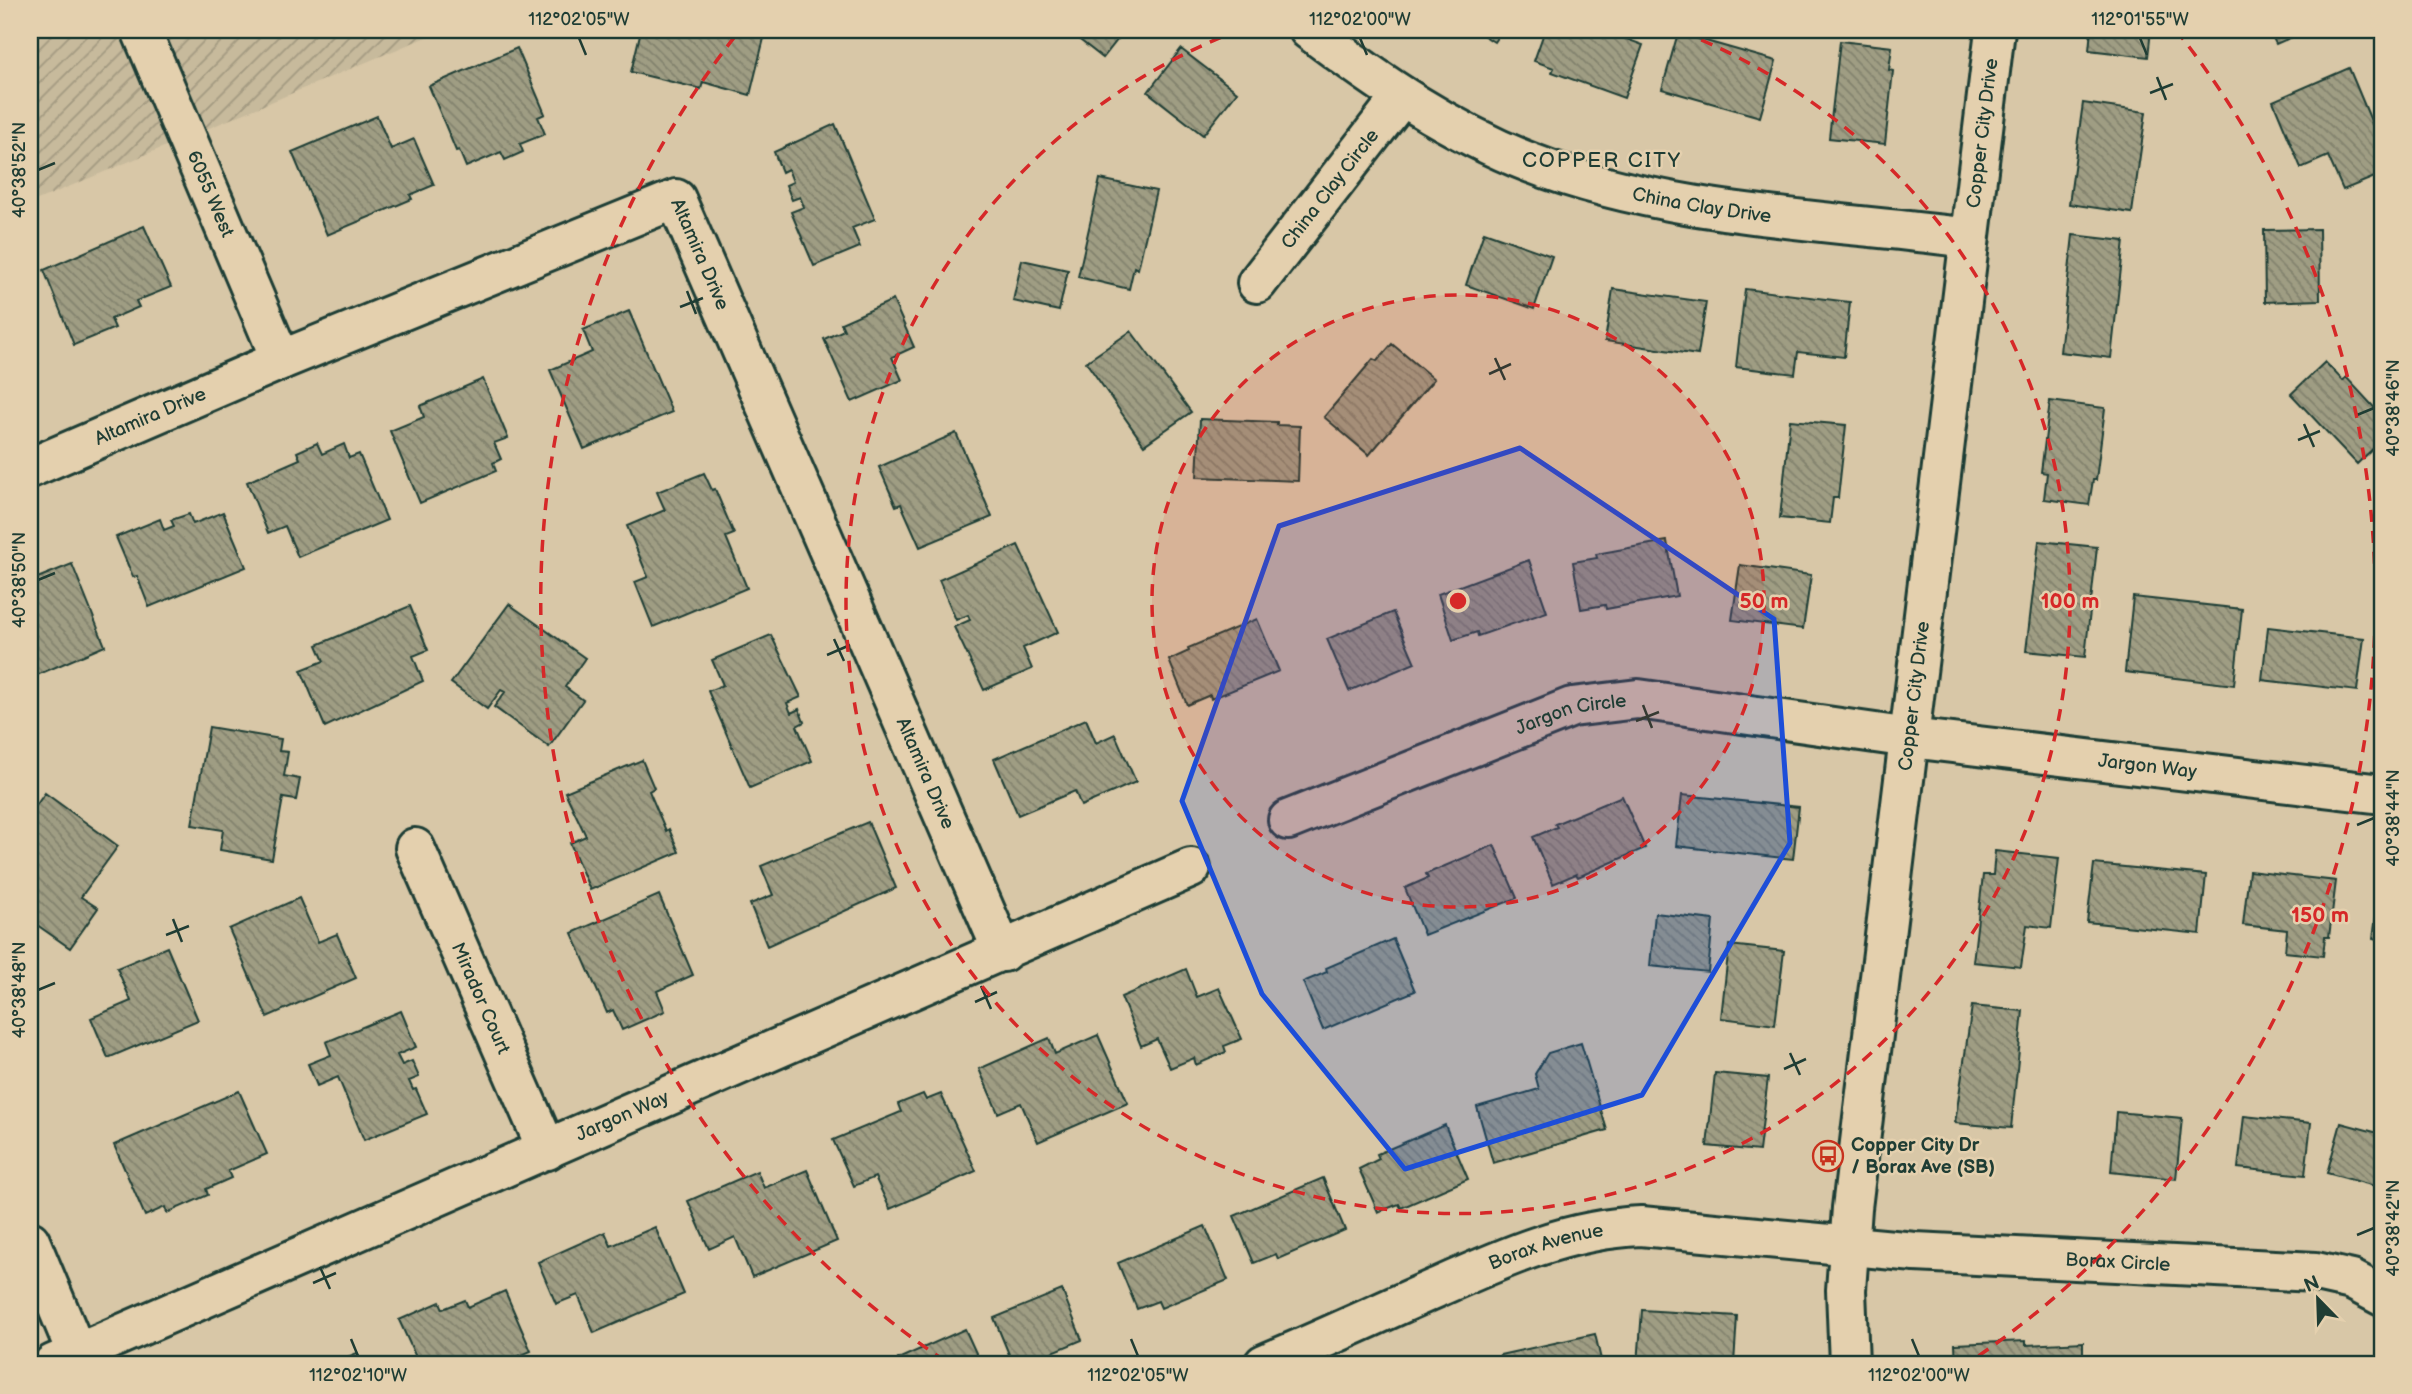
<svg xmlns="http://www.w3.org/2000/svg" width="2412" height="1394" viewBox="0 0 2412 1394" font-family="'Balsamiq Sans',sans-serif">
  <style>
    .industrial { fill: url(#industrial-furrows) }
    .building { fill: url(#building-back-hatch); stroke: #1f3d34; stroke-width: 2 }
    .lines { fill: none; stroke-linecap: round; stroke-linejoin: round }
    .minor-casing { stroke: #1f3d34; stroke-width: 44 }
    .minor { stroke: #e4d0ae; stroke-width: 38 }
    .marked { fill: #1d4ed8; fill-opacity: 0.2; stroke: #1d4ed8; stroke-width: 5; stroke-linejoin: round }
    .ticks { fill: none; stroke: #1f3d34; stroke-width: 2.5 }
    .ring { fill: none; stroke: #d62828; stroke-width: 3.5; stroke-dasharray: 12 9 }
    .labels { text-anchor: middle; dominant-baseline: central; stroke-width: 5; stroke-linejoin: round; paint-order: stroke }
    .street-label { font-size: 19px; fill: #1f3d34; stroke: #e4d0ae }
    .poi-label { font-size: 19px; font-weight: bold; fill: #1f3d34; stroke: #e4d0ae; text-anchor: start }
    .neighbourhood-label { font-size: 21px; letter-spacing: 2px; fill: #1f3d34; stroke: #e4d0ae }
    .centre { fill: #d62828; stroke: #e4d0ae; stroke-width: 3.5 }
    .ring-label { font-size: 21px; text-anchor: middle; font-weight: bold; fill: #d62828; stroke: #e4d0ae; stroke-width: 5; stroke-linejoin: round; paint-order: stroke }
    .neatline { fill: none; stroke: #1f3d34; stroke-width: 2.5 }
    .ticks-label { font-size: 18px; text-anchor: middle; fill: #1f3d34 }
  </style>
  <defs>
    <pattern id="industrial-furrows" width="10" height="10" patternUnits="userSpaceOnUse" patternTransform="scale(1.75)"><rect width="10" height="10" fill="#c7ba9c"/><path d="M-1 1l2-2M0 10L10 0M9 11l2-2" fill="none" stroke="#a19880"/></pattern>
    <pattern id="building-back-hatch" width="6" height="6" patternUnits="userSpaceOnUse" patternTransform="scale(1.75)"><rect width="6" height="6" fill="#9f9d83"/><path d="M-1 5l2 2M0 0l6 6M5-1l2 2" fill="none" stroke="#81816c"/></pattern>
  </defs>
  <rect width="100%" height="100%" fill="#d8c7a7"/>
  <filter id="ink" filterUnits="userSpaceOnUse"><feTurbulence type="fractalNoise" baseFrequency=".0143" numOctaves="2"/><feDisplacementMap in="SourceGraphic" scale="14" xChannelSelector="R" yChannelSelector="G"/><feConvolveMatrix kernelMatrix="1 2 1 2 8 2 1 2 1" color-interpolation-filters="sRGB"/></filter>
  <g filter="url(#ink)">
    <path class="industrial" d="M30 30H443L30 203Z"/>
    <path class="building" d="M641 30H766L750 95 703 82 701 89 631 72Z
      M1067 30H1125L1103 58Z
      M1475 30H1502L1494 42Z
      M1545 30H1602L1643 45 1624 98 1552 72 1554 68 1534 61Z
      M2091 30H2151L2148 57 2089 50Z
      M2269 30H2308L2276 44Z
      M1678 33 1776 61 1760 117 1662 89Z
      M1840 41 1892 47 1889 70 1893 71 1885 144 1829 138Z
      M517 48 545 114 538 117 545 134 520 144 523 152 505 160 501 152 466 167 459 150 456 151 429 86Z
      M1181 49 1237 92 1203 135 1148 92Z
      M2349 68 2382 147V174L2343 190 2328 156 2301 168 2273 101Z
      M2083 103 2146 112 2132 213 2069 204Z
      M377 116 391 149 414 139 434 185 410 195 412 199 327 235 292 152Z
      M835 124 875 219 852 228 860 247 814 266 791 212 804 207 800 197 792 200 786 185 793 182 788 169 782 172 774 152Z
      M1100 179 1156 191 1138 269 1134 267 1129 289 1078 277Z
      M144 226 171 287 136 301 139 307 111 319 115 328 74 345 44 270Z
      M2319 229 2320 300 2265 302 2264 230Z
      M1484 232 1552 256 1534 309 1466 285Z
      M2073 235 2124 241 2111 358 2060 352Z
      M1022 260 1068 270 1059 311 1013 301Z
      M1613 289 1706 302 1698 355 1605 341Z
      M1745 289 1850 302 1844 357 1798 352 1795 374 1736 367Z
      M893 300 914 347 892 357 902 380 852 402 824 339 844 330 841 323Z
      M629 311 672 412 584 449 550 370 592 352 583 330Z
      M1131 331 1191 412 1144 445 1086 362Z
      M30 337 38 363 30 367Z
      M1392 344 1434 379 1369 455 1324 417 1373 359 1377 361Z
      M2325 362 2343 381 2346 377 2382 416V440L2357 464 2291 394Z
      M483 379 508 438 494 443 501 459 493 463 496 471 420 503 390 431 424 417 420 406Z
      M2050 401 2105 408 2096 480H2093L2089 505 2044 499 2047 473 2041 472Z
      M1200 419 1277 422V425L1300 426 1298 481 1197 477Z
      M1790 420 1846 425 1838 498H1833L1830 523 1780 518Z
      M956 433 992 517 920 547 901 504 896 506 879 467Z
      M317 443 322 454 344 444 349 458 359 454 387 520 298 557 285 526 268 533 247 482 300 459 297 452Z
      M704 473 712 490 715 489 734 534 726 537 747 588 653 627 635 582 648 577 627 526 665 510 657 492Z
      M223 512 246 567 149 607 137 576 133 577 116 537 160 519 164 530 174 526 171 520 189 514 193 524Z
      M1667 541 1677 596 1606 609 1605 605 1581 609 1573 562 1597 558 1596 554Z
      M2039 541 2097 547 2085 657 2026 651Z
      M1018 545 1058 632 1023 648 1032 669 984 690 954 627 970 620 968 615 956 620 939 580Z
      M1529 560 1547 612 1478 636 1477 632 1453 640 1438 594Z
      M72 564 105 646 30 678V581Z
      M1740 565 1811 575 1803 629 1732 620Z
      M2133 597 2242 609 2234 685 2125 672Z
      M509 604 585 658 565 687 583 700 549 747 494 707 505 692 501 690 487 709 451 683Z
      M410 606 428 650 413 656 423 681 325 727 301 670 324 661 317 645Z
      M1393 612 1415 663 1349 691 1327 639Z
      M1257 619 1279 671 1211 699 1210 695 1187 705 1169 660 1189 651 1188 648Z
      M2268 627 2364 638 2357 691 2262 680Z
      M771 635 801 697 787 703 791 713 799 709 804 722 797 726 812 761 750 788 708 691 723 685 712 660Z
      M1086 719 1096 743 1115 734 1136 782 1081 806 1075 791 1018 815 994 759Z
      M209 727 281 739 279 751 288 752 284 776 300 779 296 800 283 798 272 859 220 850 223 830 192 825Z
      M642 760 654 788 649 791 666 831 669 829 679 852 590 890 570 843 586 836 565 792Z
      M45 793 118 846 81 897 98 908 70 948 30 920V814Z
      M1682 795 1799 807 1793 859 1676 846Z
      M1622 796 1645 848 1578 877 1576 874 1553 884 1533 837 1557 827 1555 824Z
      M868 822 896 888 767 946 750 904 773 895 761 866Z
      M1494 845 1517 898 1424 935 1405 888 1428 878 1426 874Z
      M1995 851 2059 858 2051 928 2027 925 2021 967 1973 962 1983 875H1993Z
      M2094 864 2206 875 2200 934 2087 922Z
      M2249 871 2336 881 2329 937H2325L2323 956 2285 952 2287 930 2243 925Z
      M2381 881H2382V940L2373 938Z
      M659 895 693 975 657 991 665 1011 622 1030 613 1010 607 1013 572 933Z
      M299 898 318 942 337 934 356 978 267 1017 229 929Z
      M1655 913 1713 920 1708 972 1650 966Z
      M1393 939 1415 991 1323 1030 1303 982 1327 972 1326 968Z
      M1729 945 1784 951 1775 1025 1721 1018Z
      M167 947 198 1020 108 1058 91 1018 131 1001 117 968Z
      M1186 969 1197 997 1219 988 1242 1039 1224 1046 1226 1052 1196 1065 1194 1058 1170 1068 1157 1039 1141 1046 1121 997Z
      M1972 1006 2023 1011 2011 1128 1955 1123Z
      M401 1011 416 1047 397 1055 402 1065 412 1061 419 1077 409 1081 413 1090 416 1089 427 1114 364 1140 338 1077 317 1086 308 1064 331 1055 326 1042Z
      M1098 1035 1128 1103 1038 1142 1021 1103 998 1113 979 1069 1049 1038 1055 1054Z
      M1581 1043 1607 1130 1493 1163 1477 1107 1539 1089 1535 1074 1548 1053Z
      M1715 1073 1768 1078 1759 1151 1707 1146Z
      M239 1091 267 1154 228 1171 231 1178 206 1189 208 1195 167 1213 165 1207 145 1216 114 1145Z
      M923 1094 926 1100 941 1094 976 1171 890 1209 875 1177 854 1186 833 1140 901 1112 898 1104Z
      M2116 1112 2182 1118 2176 1179 2111 1172Z
      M2244 1116 2311 1123 2305 1175 2238 1168Z
      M2341 1123 2382 1134V1188L2327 1173Z
      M1445 1125 1468 1179 1401 1208 1399 1204 1378 1212 1359 1169 1379 1159 1377 1154Z
      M807 1170 837 1241 752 1277 735 1237 709 1249 688 1201 757 1171 764 1188Z
      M1323 1178 1345 1230 1278 1259 1276 1254 1254 1263 1234 1216Z
      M1205 1226 1228 1280 1161 1308 1158 1301 1137 1309 1118 1263Z
      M655 1227 684 1294 594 1333 578 1295 556 1304 538 1262 605 1232 611 1246Z
      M1062 1290 1082 1340 1024 1364H1013L994 1318Z
      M505 1291 531 1351 500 1364H419L399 1320 440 1302 443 1309 465 1300 468 1307Z
      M1642 1310 1737 1316 1734 1364H1638Z
      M965 1329 981 1364H900L898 1359Z
      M1595 1334 1602 1364H1498L1503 1363 1500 1355Z
      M2026 1341V1345L2083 1342V1364H1956L1955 1344Z
      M357 1353 362 1364H331Z
      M2225 1358 2294 1360V1364H2180L2181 1359 2225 1361Z"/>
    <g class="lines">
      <g class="minor-casing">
        <g id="minor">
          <path id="s1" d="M141 30 281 360"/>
          <path id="s2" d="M1309 30C1378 82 1449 131 1531 163 1664 215 1828 220 1969 238"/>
          <path id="s3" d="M1257 283 1402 96"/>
          <path id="s4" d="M30 468 281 360 676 199 1003 952"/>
          <path id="s5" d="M1288 820 1572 707 1638 699 1910 738 2382 794"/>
          <path id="s6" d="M415 848 547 1150"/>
          <path d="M30 1241 77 1354"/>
          <path id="s7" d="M53 1364 1191 868"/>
          <path id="s8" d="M1264 1364C1322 1340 1379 1313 1436 1288 1503 1258 1567 1229 1641 1226L1915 1252 2316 1272 2352 1280 2382 1296"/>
          <path id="s9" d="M1849 1364 1846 1290 1852 1208 1995 30"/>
        </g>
      </g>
      <use href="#minor" class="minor"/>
    </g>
  </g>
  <path class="marked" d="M1520 448 1774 619 1790 843 1642 1095 1405 1169 1262 994 1182 801 1279 526Z"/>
  <path class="ticks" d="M579 38 586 55M1360 38 1367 55M2140 38 2147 55M2157 77 2166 100M2150 93 2173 84M38 170 55 163M687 291 696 314M680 307 703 298M1495 358 1505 380M1489 374 1511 364M2357 415 2374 408M2304 424 2314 447M2298 440 2320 431M38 580 55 573M834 639 844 661M827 655 850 645M1643 705 1652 728M1636 721 1659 712M2357 825 2374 818M173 919 182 942M166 935 189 926M981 986 991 1009M38 990 55 983M975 1002 997 992M1790 1053 1800 1075M1784 1069 1806 1059M2357 1235 2374 1228M320 1267 330 1289M313 1283 336 1273M351 1339 358 1356M1131 1339 1138 1356M1912 1339 1919 1356"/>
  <circle cx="1458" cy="601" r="306" fill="#d62828" fill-opacity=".12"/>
  <g class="ring">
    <circle cx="1458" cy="601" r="306"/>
    <path d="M1682 32A612 612 0 1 1 1234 32"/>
    <path d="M945 1361A917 917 0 0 1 740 30M2176 30A917 917 0 0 1 1971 1361"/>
  </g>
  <defs>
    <g id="bus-ring" transform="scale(1.575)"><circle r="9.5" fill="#e4d0ae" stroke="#c8321e" stroke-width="1.5"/><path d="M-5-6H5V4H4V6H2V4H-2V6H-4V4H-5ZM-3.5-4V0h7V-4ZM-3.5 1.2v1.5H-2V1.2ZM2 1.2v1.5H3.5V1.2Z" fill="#c8321e"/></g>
  </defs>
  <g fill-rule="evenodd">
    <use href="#bus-ring" x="1828" y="1156"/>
  </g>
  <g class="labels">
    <g class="street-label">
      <text stroke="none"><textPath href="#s9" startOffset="1239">Copper City Drive</textPath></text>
      <text stroke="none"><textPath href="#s3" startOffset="119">China Clay Circle</textPath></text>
      <text stroke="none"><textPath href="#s1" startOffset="178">6055 West</textPath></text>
      <text stroke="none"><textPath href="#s2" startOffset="436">China Clay Drive</textPath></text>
      <text stroke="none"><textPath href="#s4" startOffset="760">Altamira Drive</textPath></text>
      <text stroke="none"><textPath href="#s4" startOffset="131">Altamira Drive</textPath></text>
      <text stroke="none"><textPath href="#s9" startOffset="672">Copper City Drive</textPath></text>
      <text stroke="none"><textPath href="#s5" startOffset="303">Jargon Circle</textPath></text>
      <text stroke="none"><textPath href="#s5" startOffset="886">Jargon Way</textPath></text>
      <text stroke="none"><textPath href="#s4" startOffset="1326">Altamira Drive</textPath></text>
      <text stroke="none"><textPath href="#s6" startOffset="164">Mirador Court</textPath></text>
      <text stroke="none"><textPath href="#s7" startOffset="621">Jargon Way</textPath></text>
      <text stroke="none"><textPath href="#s8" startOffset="306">Borax Avenue</textPath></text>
      <text stroke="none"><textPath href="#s8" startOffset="882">Borax Circle</textPath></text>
    </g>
    <g class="poi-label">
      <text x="1851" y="1145">Copper City Dr<tspan x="1851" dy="22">/ Borax Ave (SB)</tspan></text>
    </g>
    <g class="neighbourhood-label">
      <text x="1602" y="160">COPPER CITY</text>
    </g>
  </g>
  <circle cx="1458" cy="601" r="10" class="centre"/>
  <g class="ring-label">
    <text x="1764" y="608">50 m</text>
    <text x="2070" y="608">100 m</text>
    <text x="2320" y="922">150 m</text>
  </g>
  <rect width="2412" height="1394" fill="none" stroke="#e4d0ae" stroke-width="77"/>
  <g transform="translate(2318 1299) rotate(337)" stroke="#e4d0ae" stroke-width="5" paint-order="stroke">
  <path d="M0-5L12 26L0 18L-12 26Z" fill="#1f3d34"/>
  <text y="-10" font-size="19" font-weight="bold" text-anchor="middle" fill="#1f3d34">N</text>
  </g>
  <rect x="38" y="38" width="2336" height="1318" class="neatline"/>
  <g class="ticks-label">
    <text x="579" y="25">112°02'05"W</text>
    <text x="1360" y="25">112°02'00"W</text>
    <text x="2140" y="25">112°01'55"W</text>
    <text transform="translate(19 170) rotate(-90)" y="6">40°38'52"N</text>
    <text transform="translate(2393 408) rotate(-90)" y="6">40°38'46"N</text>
    <text transform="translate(19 580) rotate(-90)" y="6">40°38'50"N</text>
    <text transform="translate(2393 818) rotate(-90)" y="6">40°38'44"N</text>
    <text transform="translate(19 990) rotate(-90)" y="6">40°38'48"N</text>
    <text transform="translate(2393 1228) rotate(-90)" y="6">40°38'42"N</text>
    <text x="358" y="1381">112°02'10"W</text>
    <text x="1138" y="1381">112°02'05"W</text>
    <text x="1919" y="1381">112°02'00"W</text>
  </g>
</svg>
